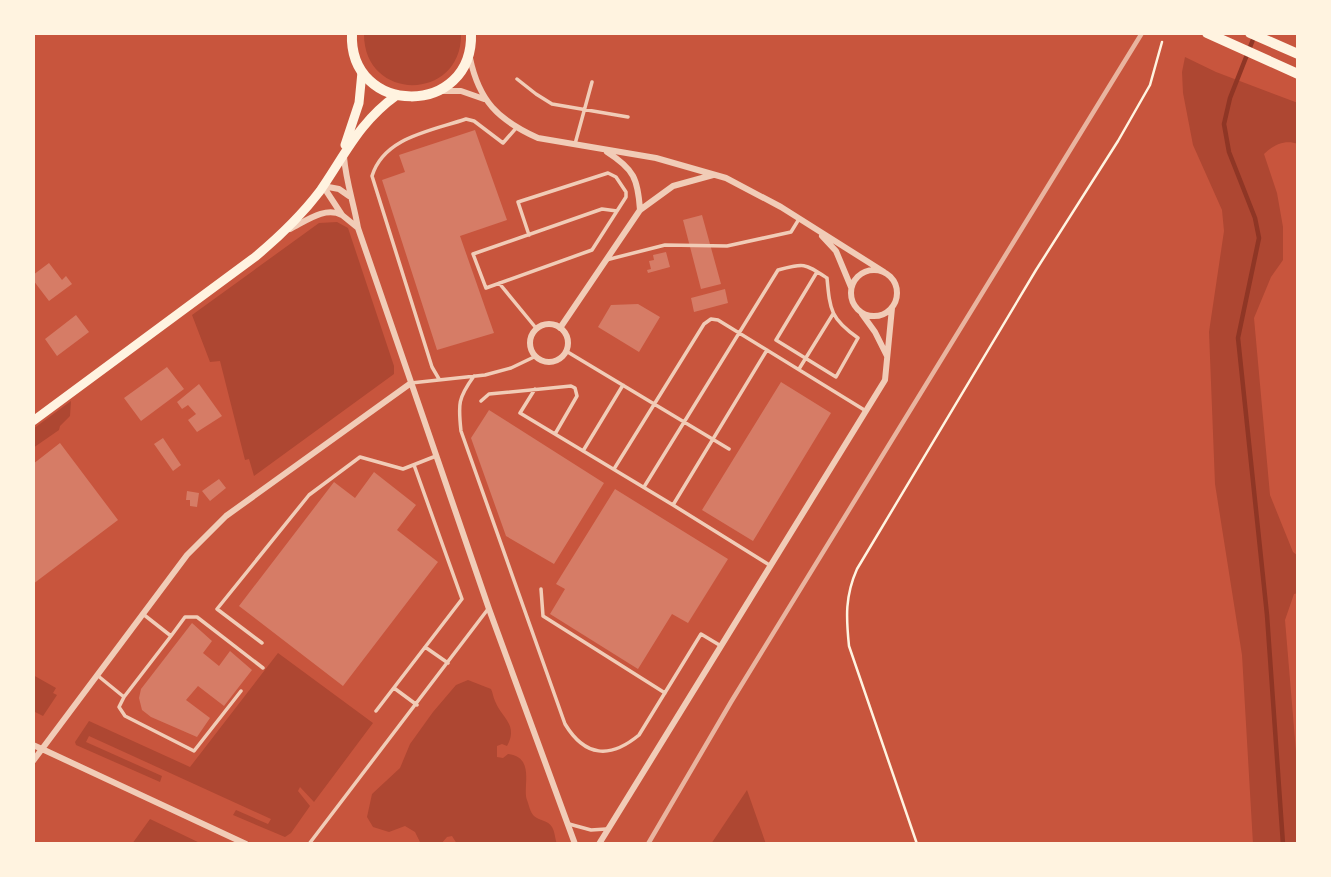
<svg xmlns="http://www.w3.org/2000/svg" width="1331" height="877" viewBox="0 0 1331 877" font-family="Merriweather,serif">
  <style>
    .green { fill: #ae4732 }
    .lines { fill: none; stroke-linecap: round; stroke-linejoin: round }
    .stream { stroke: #8f3625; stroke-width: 4.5 }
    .building { fill: #d67c66 }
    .path { stroke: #fff3e0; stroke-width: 2.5 }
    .service { stroke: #f1ccb7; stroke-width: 3.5 }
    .minor { stroke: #f1ccb7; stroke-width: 6 }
    .secondary { stroke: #fff3e0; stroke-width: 9 }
    .primary { stroke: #fff3e0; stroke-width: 10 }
    .trunk { stroke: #fff3e0; stroke-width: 10 }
    .rail { stroke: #e9b49f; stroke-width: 4.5 }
  </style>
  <rect width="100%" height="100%" fill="#c8553d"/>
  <path class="green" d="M364 33H461C463 102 363 103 364 33Z
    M1185 57 1216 72 1298 103V144C1285 139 1273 145 1264 154L1277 193 1283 227V260L1271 277 1254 318 1270 495 1293 552 1298 556V593L1294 594 1285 620 1298 776V844H1253L1242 655 1215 484 1209 332 1224 231 1222 210 1193 145 1183 93 1182 72Z
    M337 222 348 228 394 366V374L254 476 249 459 245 460 220 361 210 362 192 315 319 223Z
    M71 401 70 416 60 426 59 430 33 448V429Z
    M278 653 373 723 314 802 300 787 298 791 310 806 291 833 285 837 233 815 236 810 268 824 271 819 89 736 86 742 162 776 160 782 76 745 75 742 89 721 190 767Z
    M33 675 56 688 53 693 57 695 43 716 33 711Z
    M468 680 491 689C493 693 493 697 495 701 501 717 519 725 507 746L502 744 497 746V757L503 758 508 754C536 757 522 788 527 800 529 805 530 812 534 816 539 821 548 820 552 827 555 832 555 839 557 844H457L452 836 447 837 441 844H421L415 832 405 826 389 832 373 827 367 817 372 794 400 768 410 744 433 712 456 685Z
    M747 790 766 844H711Z
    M150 819 202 844H132Z"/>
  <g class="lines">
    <path class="stream" d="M1254 37 1230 98 1224 124 1229 152 1255 218 1259 238 1238 338 1267 615 1283 844"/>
  </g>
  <path class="building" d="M475 130 507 220 460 236 494 333 437 350 382 180 405 172 399 155Z
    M702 215 721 284 701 289 683 220Z
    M666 252 670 267 648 273 647 270 651 269 649 261 654 260 653 255Z
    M49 263 62 280 66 276 72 284 49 301 33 280V275Z
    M725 289 728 303 694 312 691 298Z
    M638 304 660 317 639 352 598 327 611 305Z
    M76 315 89 332 57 356 45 339Z
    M167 367 184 389 141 421 124 398Z
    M781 382 831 413 753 541 702 510Z
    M199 384 222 416 197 432 188 420 196 414 188 405 182 409 177 402Z
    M489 410 604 483 554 564 506 536 471 438Z
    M163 438 181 465 173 471 154 444Z
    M60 443 118 520 33 584V464Z
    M374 472 416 505 397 530 438 562 343 686 239 606 334 482 355 498Z
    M219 479 226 488 210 501 202 491Z
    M615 489 728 559 688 623 672 614 638 669 550 614 565 589 556 584Z
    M187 491 199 493 197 507 190 506V500H186Z
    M192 623 212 641 203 653 219 666 230 651 252 670 224 706 198 686 186 700 210 718 197 737 151 717 142 710 139 698 141 689Z"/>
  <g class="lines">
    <path class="path" d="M917 844 849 646C846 617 845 596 857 569L1036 270 1118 141 1150 85 1162 42"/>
    <path class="service" d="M517 79 536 94 552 104 628 117
      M575 144 592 82
      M529 235 518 202 608 173 616 177 626 192V197L592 250 486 288 473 254 602 209 617 211
      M606 260 665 245 727 246 791 232 799 219
      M499 283 536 328
      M566 351 729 449
      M799 369 833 314
      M474 376C458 398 458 404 461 431L565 724C585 757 610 759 639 735L701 634 721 646
      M439 379 432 367 372 176C384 137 431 131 466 119L474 121 503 143 517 127
      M411 383 485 375 511 368 534 357
      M535 389 520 413 673 505 767 350
      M481 401 489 394 571 386 575 388 577 396 555 434
      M583 451 623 385
      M614 469 704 324 711 319 718 320 866 411
      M644 487 778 270C805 263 804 263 827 278 830 311 831 319 858 338L836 377 776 340 817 272
      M673 505 771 566
      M541 589 543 616 665 693
      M143 614 171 636 185 617H197L263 668
      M262 643 217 609 309 495 360 457 403 469 436 456
      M425 647 448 663
      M97 675 124 697 119 707 125 716 194 751 241 691
      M394 688 417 705
      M124 697 171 636
      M376 711 462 599 414 465
      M569 824 591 830 606 829
      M309 844 488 609"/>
    <path class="minor" d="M470 58C479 101 498 120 538 138L656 158 726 178 781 207 884 272
      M439 91H461L484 99
      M607 152C634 169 638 179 640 210
      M344 157C346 182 354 204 358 228L489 609 575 844
      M323 186 342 215 358 228
      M323 186 339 189 349 196
      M290 229C306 221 325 206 342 215
      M822 236 836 251 851 287
      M851 293a23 23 0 1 1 46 0a23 23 0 1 1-46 0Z
      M862 314 875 332 887 356
      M530 343a19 19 0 1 1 38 0a19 19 0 1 1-38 0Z
      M560 328 640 210 673 186 713 175
      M33 745 42 749 33 761
      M246 844 42 749 187 555 226 516 411 383
      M599 844 885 380 892 308"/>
    <path class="secondary" d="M345 145 359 103 362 72
      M33 421 255 257C279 237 301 216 320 191 345 155 359 122 397 95"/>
    <path class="primary" d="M352 33C348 117 474 118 471 33"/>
    <path class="trunk" d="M1207 33 1298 74
      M1250 33 1298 54"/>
    <path class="rail" d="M648 844 731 702 1142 33"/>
  </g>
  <rect width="1331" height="877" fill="none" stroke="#fff3e0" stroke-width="70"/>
</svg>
